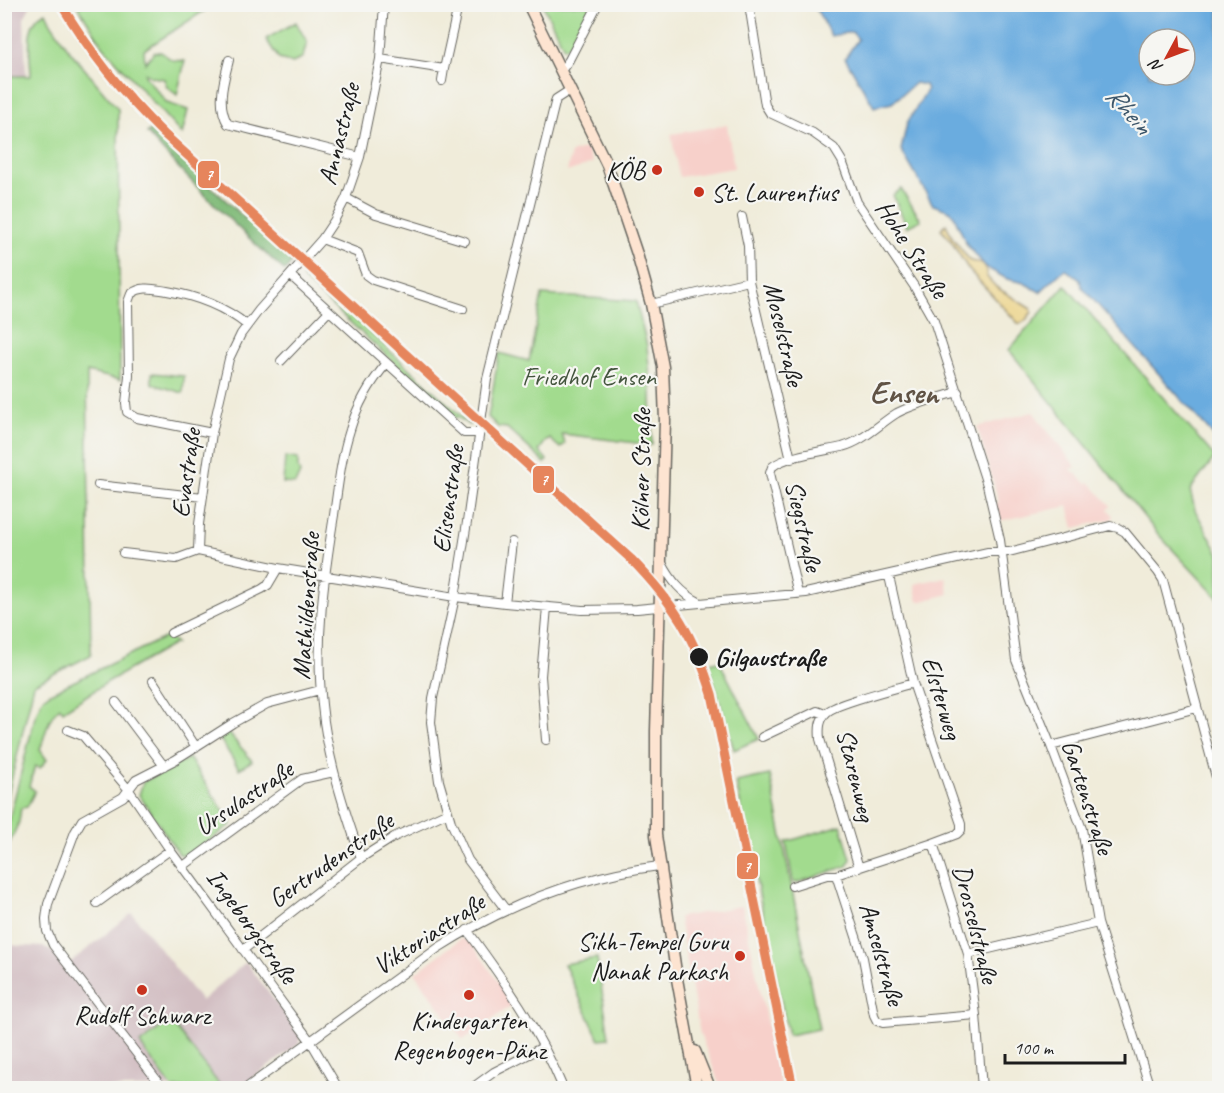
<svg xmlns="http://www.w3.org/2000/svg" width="1224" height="1093" viewBox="0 0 1224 1093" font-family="Caveat,sans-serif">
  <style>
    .built { fill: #f7d0ca }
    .industrial { fill: #d2bec2 }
    .green { fill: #a2db8e; stroke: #5f7c55; stroke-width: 1.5 }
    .forest { fill: #81bb79; stroke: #4e6c4a; stroke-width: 1.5 }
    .sand { fill: #eeda9e; stroke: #857b5d; stroke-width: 1.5 }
    .water { fill: #6bacdf; stroke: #44647e; stroke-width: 1.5; fill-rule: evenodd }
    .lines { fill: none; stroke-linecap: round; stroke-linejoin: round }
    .street-casing { stroke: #66655e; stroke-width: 10 }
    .secondary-casing { stroke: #66655e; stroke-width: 13 }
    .street { stroke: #fff; stroke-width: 8 }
    .secondary { stroke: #fde4d1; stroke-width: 10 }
    .tram-1-casing { stroke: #f6f6f2; stroke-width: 14 }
    .tram-1 { stroke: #e6855c; stroke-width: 9 }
    .poi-dot { fill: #c8321e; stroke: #f6f6f2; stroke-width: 2 }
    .stop-dot { fill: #1c1c1c; stroke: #f6f6f2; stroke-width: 2 }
    .labels { text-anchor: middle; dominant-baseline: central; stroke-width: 4.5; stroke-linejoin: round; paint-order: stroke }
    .street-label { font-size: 26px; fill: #1c1c1c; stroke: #f6f6f2 }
    .poi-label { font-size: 26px; fill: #1c1c1c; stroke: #f6f6f2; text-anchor: end }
    .park-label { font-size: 26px; fill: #44553e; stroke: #f6f6f2 }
    .stop-label { font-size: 26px; font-weight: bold; fill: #1c1c1c; stroke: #f6f6f2; text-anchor: start }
    .water-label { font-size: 27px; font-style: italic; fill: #3c566a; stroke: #f6f6f2 }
    .district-label { font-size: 32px; font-weight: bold; fill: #605346; stroke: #f6f6f2 }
    .line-badge { stroke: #f6f6f2; stroke-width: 2 }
    .badge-label { font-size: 16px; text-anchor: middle; font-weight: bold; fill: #fff }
  </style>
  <rect width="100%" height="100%" fill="#f6f6f2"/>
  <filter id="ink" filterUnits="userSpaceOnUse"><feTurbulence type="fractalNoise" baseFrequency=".0167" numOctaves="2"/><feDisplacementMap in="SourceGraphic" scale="12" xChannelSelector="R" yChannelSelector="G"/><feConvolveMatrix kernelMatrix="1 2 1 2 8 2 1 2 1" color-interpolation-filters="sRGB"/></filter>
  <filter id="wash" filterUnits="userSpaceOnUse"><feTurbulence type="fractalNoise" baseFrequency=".008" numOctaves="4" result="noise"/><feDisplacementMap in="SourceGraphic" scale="24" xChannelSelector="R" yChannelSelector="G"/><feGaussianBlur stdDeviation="1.35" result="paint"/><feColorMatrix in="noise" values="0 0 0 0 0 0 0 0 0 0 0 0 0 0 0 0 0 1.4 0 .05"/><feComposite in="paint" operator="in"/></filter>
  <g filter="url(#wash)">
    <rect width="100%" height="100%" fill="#f0ecda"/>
    <path class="built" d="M727 125 734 168 679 177 671 134Z
      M586 148 593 163 567 172 571 153Z
      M1033 412 1076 467 1070 469 1087 484 1089 482 1111 506 1108 509 1113 515 1112 519 1074 528 1068 506 999 521 995 503 999 502 977 427Z
      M945 577 949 594 918 602 914 584Z
      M742 906 781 1088H721L700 1034 679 917Z
      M461 939 470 941 514 1004 463 1040 415 973Z"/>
    <path class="industrial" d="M5 5H31L24 18 26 76H5Z
      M132 913 201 1001 246 962 300 1035 299 1044 239 1088H5L4 945 44 947 71 962Z"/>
    <path class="green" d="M77 5H213L144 50 145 63 154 52H161L172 60 185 61 177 95 167 87 164 79 152 77 145 73V76L167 103 188 110 182 135 103 46Z
      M543 5H592L570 45 564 48Z
      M46 12 51 23 69 50 118 109 120 380 87 372 91 655 34 684 5 807V76H31C31 55 22 22 46 12Z
      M296 22 307 42 303 57 293 63 279 59 266 39Z
      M901 189 921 220 907 227 893 195Z
      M303 272 470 424 469 425 457 417 455 418 307 283 303 278Z
      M1065 285 1215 457 1190 490 1195 510 1219 554V599L1158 534 1009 350Z
      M542 295 636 301 647 346 651 387 652 445 562 434 565 444 560 448 550 439 545 442 539 451 547 460 545 463 507 428 498 427 488 417 499 353 529 361Z
      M152 373 184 376 183 393 152 384Z
      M285 457 298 459V469L300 473 295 484 283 483Z
      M168 636 176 643 109 681 63 711 60 707C48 716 45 736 40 750L47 760 40 768 35 766 29 786 35 791 27 807 21 808 19 822 5 853 8 824 35 717 42 699 50 693Z
      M719 661 759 739 734 750 708 663Z
      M227 730C234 742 244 749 252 761L239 769 218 736Z
      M189 758 232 824 189 856 179 854 139 795 143 782Z
      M770 775 819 1029 788 1035 736 782Z
      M841 825 851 859 847 866 796 883 793 882 786 842Z
      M597 958 609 1038 599 1039 564 964Z
      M170 1020 222 1088H172L140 1044Z"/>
    <path class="forest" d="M150 130 292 262 285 271C236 227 190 182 147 133Z"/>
    <path class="sand" d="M946 224 952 237 970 261 982 263 985 266 987 277 996 287 1031 309 1032 312 1025 321 1019 324 969 270 951 241 941 229Z"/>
    <path class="water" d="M814 5H1219V442L1081 286 1080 280 1065 269 1040 292 1024 283 1007 279 987 268 967 245 954 216 950 211 933 205 901 150 907 123 927 90 925 85 915 83 892 103 874 107 845 58 858 39 852 32 831 36ZM1149 39H1185V75H1149Z"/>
  </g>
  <g filter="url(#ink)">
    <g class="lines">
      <g class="street-casing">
        <path id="street" d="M749 4 765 105 770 113 813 133 834 148 842 161 857 202 914 286 934 321 987 485 1000 540 1016 660 1051 746 1082 829 1098 923 1150 1088
          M380 59 444 69 456 15
          M229 60C224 81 216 104 228 124L360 157
          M561 71 569 60 598 4
          M442 81 444 69
          M346 198 376 214 465 241
          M742 217 748 246 749 281 791 459
          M322 239 358 253 366 275 373 280 463 309
          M291 276 464 433H479
          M651 304 749 281
          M281 361 329 311
          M212 433 137 418 127 412 126 403 129 376 128 302 131 294C142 285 154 289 167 291 197 296 223 306 247 325
          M98 485 203 497
          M123 553 176 559 198 551
          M662 563C671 580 681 593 699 602
          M278 568 198 551 199 524 212 433 229 359 241 334 259 310 322 239 334 221 346 198 360 157 380 59 384 4
          M798 594 770 473 772 467C784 456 825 451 842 447 864 441 879 424 897 413 916 403 938 398 958 392
          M505 603 512 542
          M171 633 262 589 268 585 278 568 455 597 505 603 582 610 637 609 806 593 988 552H1009L1110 526 1118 528 1125 532 1158 572 1163 580 1220 792
          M153 681 196 747
          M116 702 164 766
          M68 730 83 736 129 790 170 850 311 1042 338 1088
          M762 737 817 711 825 714
          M546 740 541 676 547 607
          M1051 746 1197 708
          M933 843 968 954 976 1015 982 1088
          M361 858C344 809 327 757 322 705 315 641 324 577 334 515 338 487 341 458 350 430 357 406 370 383 387 363
          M182 867 302 779 334 772
          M859 868 820 739C819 729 819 720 827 712 837 703 897 688 913 683
          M836 875 863 958 874 1015 877 1021 883 1023 976 1015
          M792 886 827 875H836L933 843 957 834 961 830V824L913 683 889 576
          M97 903 170 850
          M506 910 468 860 451 822 439 781 431 722 433 698 455 597 467 522 487 379 556 99 570 90
          M467 930C504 980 539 1030 563 1088
          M243 950 361 858 394 837 448 812
          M968 954 1098 923
          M163 1088 53 945 47 931 46 919 48 904 75 832 82 820 123 797 136 780 175 760 233 723 267 704 320 690
          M246 1088 438 948C506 905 579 876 659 866
          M472 1088 494 1072 543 1047"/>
      </g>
      <g class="secondary-casing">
        <path id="secondary" d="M528 4 607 165 637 254 651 304 663 367 665 421 656 731V835L677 979 697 1088
          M695 1051 710 1088"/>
      </g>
      <use href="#street" class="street"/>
      <use href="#secondary" class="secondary"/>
      <g class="tram-1-casing">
        <path id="tram-1" d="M61 4C90 53 124 95 164 134L631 559C674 603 694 636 712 694L793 1088"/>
      </g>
      <use href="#tram-1" class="tram-1"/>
    </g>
  </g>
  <g class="poi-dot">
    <circle cx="657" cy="170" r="6"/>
    <circle cx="699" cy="192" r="6"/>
    <circle cx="740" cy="956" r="6"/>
    <circle cx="142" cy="990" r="6"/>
    <circle cx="469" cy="995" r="6"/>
  </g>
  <circle class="stop-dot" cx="699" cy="657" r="10"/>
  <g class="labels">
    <g class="street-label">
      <text transform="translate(339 134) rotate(-76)">Annastraße</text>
      <text transform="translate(912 249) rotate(57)">Hohe Straße</text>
      <text transform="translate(784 334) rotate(77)">Moselstraße</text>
      <text transform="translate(641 470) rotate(-89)">Kölner Straße</text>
      <text transform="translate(186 473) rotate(-82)">Evastraße</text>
      <text transform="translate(448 499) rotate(-82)">Elisenstraße</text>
      <text transform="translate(804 526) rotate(77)">Siegstraße</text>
      <text transform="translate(306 606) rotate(-86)">Mathildenstraße</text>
      <text transform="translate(942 698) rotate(73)">Elsterweg</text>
      <text transform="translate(856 775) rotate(76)">Starenweg</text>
      <text transform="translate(1088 797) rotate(72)">Gartenstraße</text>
      <text transform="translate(244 798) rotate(-34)">Ursulastraße</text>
      <text transform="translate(331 860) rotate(-35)">Gertrudenstraße</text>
      <text transform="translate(976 924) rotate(76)">Drosselstraße</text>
      <text transform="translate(252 926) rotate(54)">Ingeborgstraße</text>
      <text transform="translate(429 934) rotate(-33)">Viktoriastraße</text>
      <text transform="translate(882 954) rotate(74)">Amselstraße</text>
    </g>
    <g class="poi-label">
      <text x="645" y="170">KÖB</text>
      <text x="711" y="192" text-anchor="start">St. Laurentius</text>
      <text x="728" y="941">Sikh-Tempel Guru<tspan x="728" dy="30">Nanak Parkash</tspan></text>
      <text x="142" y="1015" text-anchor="middle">Rudolf Schwarz</text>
      <text x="469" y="1020" text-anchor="middle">Kindergarten<tspan x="469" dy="30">Regenbogen-Pänz</tspan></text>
    </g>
    <g class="park-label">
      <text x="589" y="376">Friedhof Ensen</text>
    </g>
    <g class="stop-label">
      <text x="715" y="657">Gilgaustraße</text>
    </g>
    <g class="water-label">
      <text transform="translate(1129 110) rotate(48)">Rhein</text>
    </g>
    <g class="district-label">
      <text x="904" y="392">Ensen</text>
    </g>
  </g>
  <g class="line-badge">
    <rect x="197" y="160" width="23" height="29" rx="6" fill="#e6855c"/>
    <rect x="532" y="465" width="23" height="29" rx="6" fill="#e6855c"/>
    <rect x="736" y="852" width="23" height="28" rx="6" fill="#e6855c"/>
  </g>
  <g class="badge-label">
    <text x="209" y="180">7</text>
    <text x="544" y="485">7</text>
    <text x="747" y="872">7</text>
  </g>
  <rect width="1224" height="1093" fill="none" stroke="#f6f6f2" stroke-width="24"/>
  <g transform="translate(1167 57) rotate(229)"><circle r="28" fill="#f6f6f2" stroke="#9f9f9c" stroke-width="1.5"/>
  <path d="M0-4.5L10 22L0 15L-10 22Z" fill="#c8321e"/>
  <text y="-9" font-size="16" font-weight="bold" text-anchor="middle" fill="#1c1c1c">N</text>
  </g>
  <path d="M1005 1054v9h120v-9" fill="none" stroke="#1c1c1c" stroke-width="3"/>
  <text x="1014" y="1054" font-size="18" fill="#1c1c1c" stroke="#f6f6f2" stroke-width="4.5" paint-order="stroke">100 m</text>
</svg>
